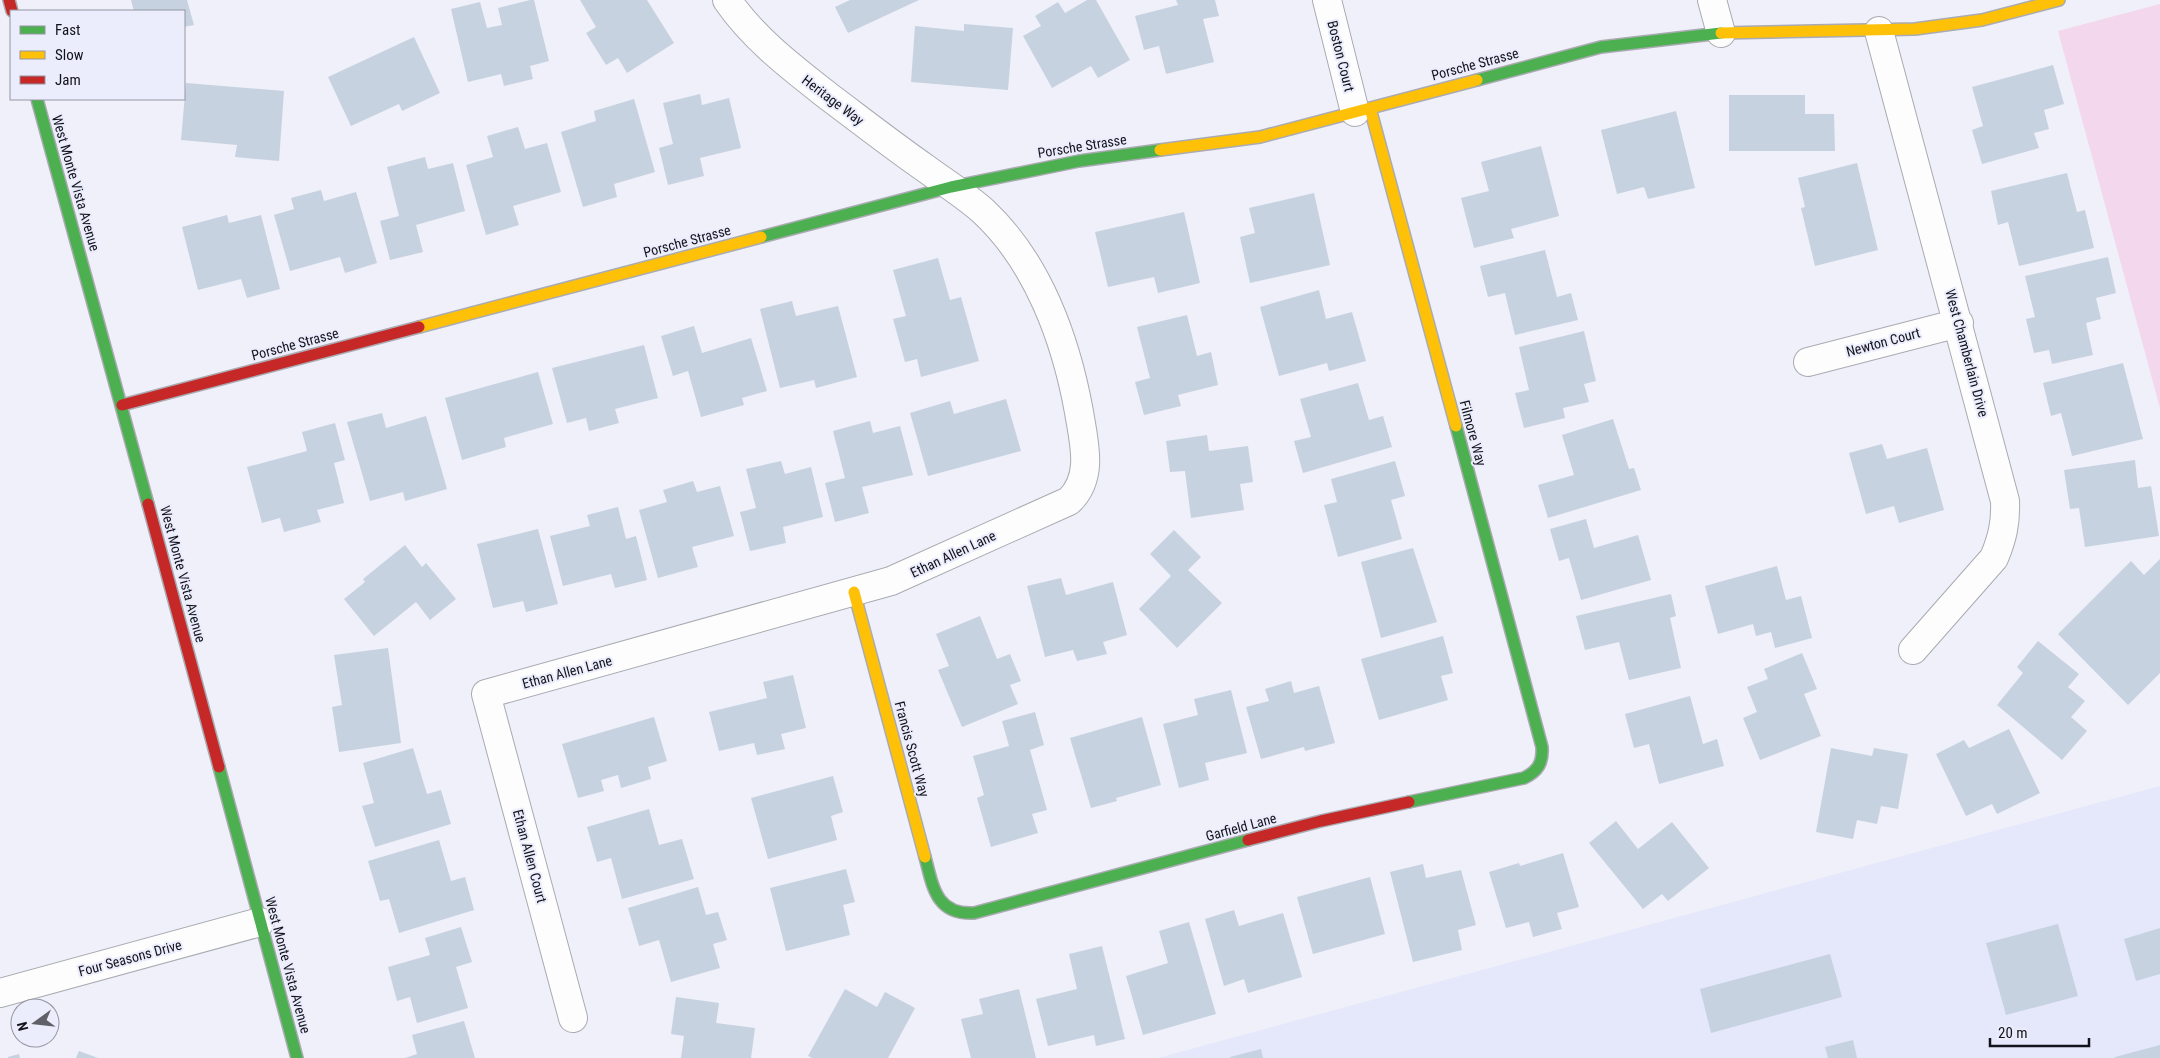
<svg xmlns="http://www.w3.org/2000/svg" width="2160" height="1058" viewBox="0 0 2160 1058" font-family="'Roboto Condensed',sans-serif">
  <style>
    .built { fill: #e5e8fb }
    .green { fill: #f3d7ec }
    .building { fill: #c7d2e1 }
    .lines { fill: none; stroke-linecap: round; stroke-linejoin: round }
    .street-casing { stroke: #aaabb2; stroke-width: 30 }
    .fast-casing { stroke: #aaabb2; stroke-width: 14 }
    .slow-casing { stroke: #aaabb2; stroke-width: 14 }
    .jam-casing { stroke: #aaabb2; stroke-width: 14 }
    .street { stroke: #fdfdfe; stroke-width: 28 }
    .fast { stroke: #4caf50; stroke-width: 11 }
    .slow { stroke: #ffc107; stroke-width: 11 }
    .jam { stroke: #c62828; stroke-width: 11 }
    .labels { text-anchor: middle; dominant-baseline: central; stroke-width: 4; stroke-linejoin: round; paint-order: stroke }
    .street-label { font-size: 14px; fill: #12131a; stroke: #ebedfd }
  </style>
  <rect width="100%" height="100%" fill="#eff0f9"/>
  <path class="built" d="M2160 786V1058H1158Z"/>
  <path class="green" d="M2160 4V408L2058 31Z"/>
  <path class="building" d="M131 0H187L194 25 184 27V11H134Z
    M530 0H534L549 61 530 66 533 79 504 86 501 74 468 82 451 9 480 2 487 28 502 25 498 8Z
    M580 0H647L674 43 627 73 618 58 606 65 586 33 596 27Z
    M850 0H919L848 33 835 7Z
    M1087 0H1096L1130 60 1098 78 1091 66 1052 88 1023 36 1041 26 1035 16 1058 2 1065 13Z
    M1176 0H1215L1219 16 1203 19 1214 62 1166 74 1159 46 1144 50 1135 16 1178 5Z
    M964 24 1013 28 1008 90 911 82 915 26 964 31Z
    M414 37 440 93 402 111 399 104 351 126 328 77Z
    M2053 65 2064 104 2044 110 2049 129 2034 133 2039 148 1982 164 1972 130 1983 126 1972 87Z
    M186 83 284 91 279 161 235 157 237 145 181 140Z
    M700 94 702 105 729 98 741 148 700 158 704 176 668 185 659 148 673 144 663 103Z
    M1729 95H1805V114H1834L1835 151H1729Z
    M634 99 655 172 614 184 617 197 583 207 561 132 596 121 594 111Z
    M1676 111 1695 188 1648 199 1644 187 1617 194 1601 130Z
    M518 127 525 149 547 143 561 192 513 206 519 225 486 235 466 165 493 157 487 136Z
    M1541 146 1559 216 1511 229 1514 238 1474 248 1461 198 1489 191 1481 162Z
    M425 157 428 169 453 163 465 211 416 225 423 252 390 260 380 221 399 216 387 167Z
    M1857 163 1878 250 1815 266 1801 208 1805 207 1798 178Z
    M2067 173 2077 212 2085 210 2094 248 2019 266 2008 222 1998 225 1991 191Z
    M321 190 324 201 356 192 377 263 345 273 340 257 290 271 274 215 294 209 291 198Z
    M1314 193 1330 265 1250 283 1240 237 1255 233 1249 208Z
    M1184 212 1200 283 1158 293 1154 277 1108 287 1095 232Z
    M227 215 229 223 261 215 280 289 247 298 241 279 198 290 182 227Z
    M1545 250 1557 297 1571 293 1578 320 1515 335 1505 293 1488 297 1480 266Z
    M2108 257 2116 293 2096 298 2101 319 2086 323 2093 355 2052 364 2049 350 2034 353 2026 319 2035 317 2025 276Z
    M938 258 950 300 961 297 979 361 921 377 917 359 905 362 893 319 906 316 893 270Z
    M1319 290 1326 319 1352 312 1366 361 1329 371 1327 363 1279 376 1260 307Z
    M792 301 796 316 838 306 857 377 816 388 814 380 780 388 760 309Z
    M1187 315 1197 356 1211 352 1218 385 1178 395 1181 406 1144 415 1135 382 1150 378 1137 327Z
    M694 326 702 353 751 338 767 391 742 398 744 405 701 417 688 371 673 376 661 336Z
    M1584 331 1596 381 1584 384 1589 402 1563 408 1565 418 1524 428 1515 393 1529 390 1519 347Z
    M644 345 658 398 615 409 619 423 589 431 586 418 567 423 552 368Z
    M2123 363 2143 439 2072 456 2061 413 2051 416 2043 383Z
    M538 372 553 424 504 438 506 447 462 460 445 398Z
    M1358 383 1369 420 1383 416 1392 447 1303 473 1294 441 1311 437 1300 399Z
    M1006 399 1021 451 928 476 910 413 950 401 954 414Z
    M382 413 386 428 426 416 447 489 405 501 403 492 370 501 347 422Z
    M1613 419 1629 469 1634 468 1641 490 1548 518 1538 485 1574 475 1562 435Z
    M870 421 873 433 900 426 913 475 862 487 869 513 835 522 825 483 845 478 833 431Z
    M335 423 345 460 334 463 344 503 317 510 321 522 284 532 280 518 262 523 247 467 307 451 302 432Z
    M1207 435 1209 451 1248 446 1253 482 1240 484 1244 510 1191 518 1185 471 1170 472 1166 441Z
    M1882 444 1887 459 1927 448 1944 510 1899 523 1894 506 1866 514 1849 453Z
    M2135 460 2138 488 2151 486 2159 536 2085 547 2079 508 2070 509 2064 470Z
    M781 461 785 474 811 467 823 517 783 527 786 543 750 551 740 512 756 508 746 469Z
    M1395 461 1405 496 1391 500 1402 539 1338 557 1324 505 1337 502 1331 479Z
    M693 481 697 492 720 486 734 536 692 547 698 567 658 578 639 510 667 502 663 490Z
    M618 507 626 539 636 536 647 580 615 588 611 574 563 586 550 536 590 526 587 515Z
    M1586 519 1594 548 1638 535 1651 580 1581 600 1569 558 1559 561 1550 529Z
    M538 529 558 604 526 612 523 601 493 608 477 544Z
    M1174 530 1201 557 1188 570 1222 603 1177 648 1139 609 1171 576 1150 554Z
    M405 545 422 567 426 563 456 599 430 620 416 602 374 636 344 599 365 582 363 579Z
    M1413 548 1437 622 1381 638 1361 562Z
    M2160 559V673L2128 705 2058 634 2131 561 2144 575Z
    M1777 566 1786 600 1801 596 1812 638 1775 648 1771 632 1756 636 1753 624 1718 634 1705 586Z
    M1061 578 1066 595 1113 582 1127 635 1103 642 1107 654 1077 661 1073 650 1045 657 1027 586Z
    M1671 594 1676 616 1670 618 1681 668 1629 680 1619 642 1585 650 1576 616Z
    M980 616 997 659 1010 654 1021 681 1010 685 1018 704 962 727 938 670 949 666 936 634Z
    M1443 636 1453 673 1441 676 1448 700 1379 720 1361 659Z
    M2038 641 2079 674 2068 687 2085 701 2071 717 2087 731 2062 760 1997 705 2023 673 2017 667Z
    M388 648 401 743 339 752 332 707 342 705 334 655Z
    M1802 653 1817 689 1804 694 1821 736 1760 760 1743 718 1757 712 1747 687 1768 679 1764 669Z
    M793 675 806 728 781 734 785 749 757 755 754 743 719 751 709 712 767 698 763 682Z
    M1291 681 1294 693 1319 686 1335 743 1305 751 1304 747 1261 759 1246 707 1269 701 1265 689Z
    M1231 690 1247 753 1205 763 1209 780 1179 788 1163 724 1198 715 1194 699Z
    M1690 696 1703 744 1717 739 1724 766 1659 784 1649 744 1634 748 1625 714Z
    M1035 712 1044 745 1030 750 1047 810 1032 814 1038 833 991 847 977 798 984 795 973 756 1009 746 1002 721Z
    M654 717 667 761 648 767 651 779 621 788 618 775 601 780 604 791 578 798 562 744Z
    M1142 717 1161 785 1116 798 1117 801 1091 808 1070 738Z
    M2009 729 2040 793 1997 814 1992 804 1966 816 1936 754 1964 740 1969 748Z
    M413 748 427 794 441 790 451 824 375 847 362 806 374 803 363 763Z
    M1831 748 1872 756 1874 748 1908 754 1898 809 1881 806 1877 824 1857 820 1853 839 1816 832Z
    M833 776 843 812 831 816 837 840 768 859 751 798Z
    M649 809 659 845 682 839 694 879 622 899 611 858 597 862 587 827Z
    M1616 821 1638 849 1672 822 1709 868 1668 901 1662 894 1643 909 1589 843Z
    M439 840 451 881 465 877 474 910 399 933 389 899 380 901 368 861Z
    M1563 853 1579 907 1557 913 1562 929 1533 937 1529 922 1506 928 1489 872 1519 863 1520 866Z
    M1423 864 1426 878 1461 870 1476 925 1458 930 1462 950 1413 962 1390 872Z
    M846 869 855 902 843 905 850 935 786 951 770 888Z
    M1370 877 1385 934 1313 954 1297 897Z
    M698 887 706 915 718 912 727 940 713 944 720 968 671 982 659 940 639 946 628 908Z
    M1234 910 1239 926 1283 913 1302 977 1248 993 1244 979 1224 986 1205 919Z
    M1189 922 1216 1014 1143 1035 1126 976 1168 963 1159 931Z
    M2058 924 2078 996 2006 1015 1986 943Z
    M461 927 472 962 456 967 468 1008 417 1023 410 997 397 1001 388 967 430 955 425 938Z
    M2160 928V974L2136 981 2124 939Z
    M1102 946 1125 1039 1096 1046 1094 1035 1048 1046 1036 999 1077 989 1069 954Z
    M1830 954 1842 997 1711 1033 1700 989Z
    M845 989 877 1007 885 992 915 1008 888 1058H812L808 1056Z
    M1019 989 1036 1058H971L961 1019 983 1014 979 999Z
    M676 997 719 1003 716 1023 755 1028 751 1058H681L684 1036 671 1034Z
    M464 1021 475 1058H405L417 1054 412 1035Z
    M1853 1040 1857 1058H1828L1825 1047Z
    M2160 1045V1058H2115V1057Z
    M1261 1049 1263 1058H1230V1057Z
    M79 1051 98 1058H76Z
    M19 1054 20 1058H8V1057Z"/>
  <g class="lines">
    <g class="street-casing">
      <path id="street" d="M1327 0 1355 112
        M1712 0 1721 33
        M1879 31 2005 501C2006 523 2002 539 1994 558L1913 650
        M1808 362 1959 323
        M0 993 260 922
        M573 1018 486 694 891 581 1069 501C1094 477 1084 443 1079 412 1066 340 1038 262 983 211 965 195 944 182 925 168 892 145 860 120 828 96 791 67 754 39 727 0"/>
    </g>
    <g class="fast-casing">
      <path id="fast" d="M1477 80 1601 47 1721 33
        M37 99 148 504
        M761 237 951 187 1079 161 1160 150
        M219 767 297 1058
        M1409 802 1524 778C1538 771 1543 763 1542 747L1456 426
        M925 857C933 887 936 915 974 913L1248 840"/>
    </g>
    <g class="slow-casing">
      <path id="slow" d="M1721 33 1915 29 1982 20 2059 0
        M1370 108 1456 426
        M1160 150 1260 137 1477 80
        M419 327 761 237
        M854 592 925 857"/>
    </g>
    <g class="jam-casing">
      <path id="jam" d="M9 0 12 11
        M122 405 419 327
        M148 504 219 767
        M1248 840 1321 821 1409 802"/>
    </g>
    <use href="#street" class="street"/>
    <use href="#fast" class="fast"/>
    <use href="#slow" class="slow"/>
    <use href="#jam" class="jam"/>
  </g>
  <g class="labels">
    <g class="street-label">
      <text transform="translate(1341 56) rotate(76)">Boston Court</text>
      <text transform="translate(1475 64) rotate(-15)">Porsche Strasse</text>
      <text transform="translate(833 100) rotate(37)">Heritage Way</text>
      <text transform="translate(1082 146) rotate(-9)">Porsche Strasse</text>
      <text transform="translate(76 183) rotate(74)">West Monte Vista Avenue</text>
      <text transform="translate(687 241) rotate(-15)">Porsche Strasse</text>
      <text transform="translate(1883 342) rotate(-15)">Newton Court</text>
      <text transform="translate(295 344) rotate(-15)">Porsche Strasse</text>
      <text transform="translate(1967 353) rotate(75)">West Chamberlain Drive</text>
      <text transform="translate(1473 433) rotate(75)">Filmore Way</text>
      <text transform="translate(953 554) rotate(-25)">Ethan Allen Lane</text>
      <text transform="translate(183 574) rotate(75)">West Monte Vista Avenue</text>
      <text transform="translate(567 672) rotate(-15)">Ethan Allen Lane</text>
      <text transform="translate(912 749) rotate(75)">Francis Scott Way</text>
      <text transform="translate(1241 827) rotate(-15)">Garfield Lane</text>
      <text transform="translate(530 856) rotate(75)">Ethan Allen Court</text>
      <text transform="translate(130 958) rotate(-15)">Four Seasons Drive</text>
      <text transform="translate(288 965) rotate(75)">West Monte Vista Avenue</text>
    </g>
  </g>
  <rect x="10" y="10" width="175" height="90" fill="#ebedfd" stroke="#9496a2"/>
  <rect x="20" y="26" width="25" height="8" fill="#4caf50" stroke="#9496a2"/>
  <text x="55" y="35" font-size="15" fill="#12131a">Fast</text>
  <rect x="20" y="51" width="25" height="8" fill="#ffc107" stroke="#9496a2"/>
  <text x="55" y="60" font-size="15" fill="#12131a">Slow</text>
  <rect x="20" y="76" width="25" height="8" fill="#c62828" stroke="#9496a2"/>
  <text x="55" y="85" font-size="15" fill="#12131a">Jam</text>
  <g transform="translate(35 1023) rotate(255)"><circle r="24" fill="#ebedfd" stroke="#9496a2"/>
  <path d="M0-4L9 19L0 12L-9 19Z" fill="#5f6068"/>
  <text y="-8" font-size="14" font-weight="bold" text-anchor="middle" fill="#12131a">N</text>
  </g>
  <path d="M1990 1038v8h99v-8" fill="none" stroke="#12131a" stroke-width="2.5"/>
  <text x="1998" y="1038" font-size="15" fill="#12131a" stroke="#ebedfd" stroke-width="4" paint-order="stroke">20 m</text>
</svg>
